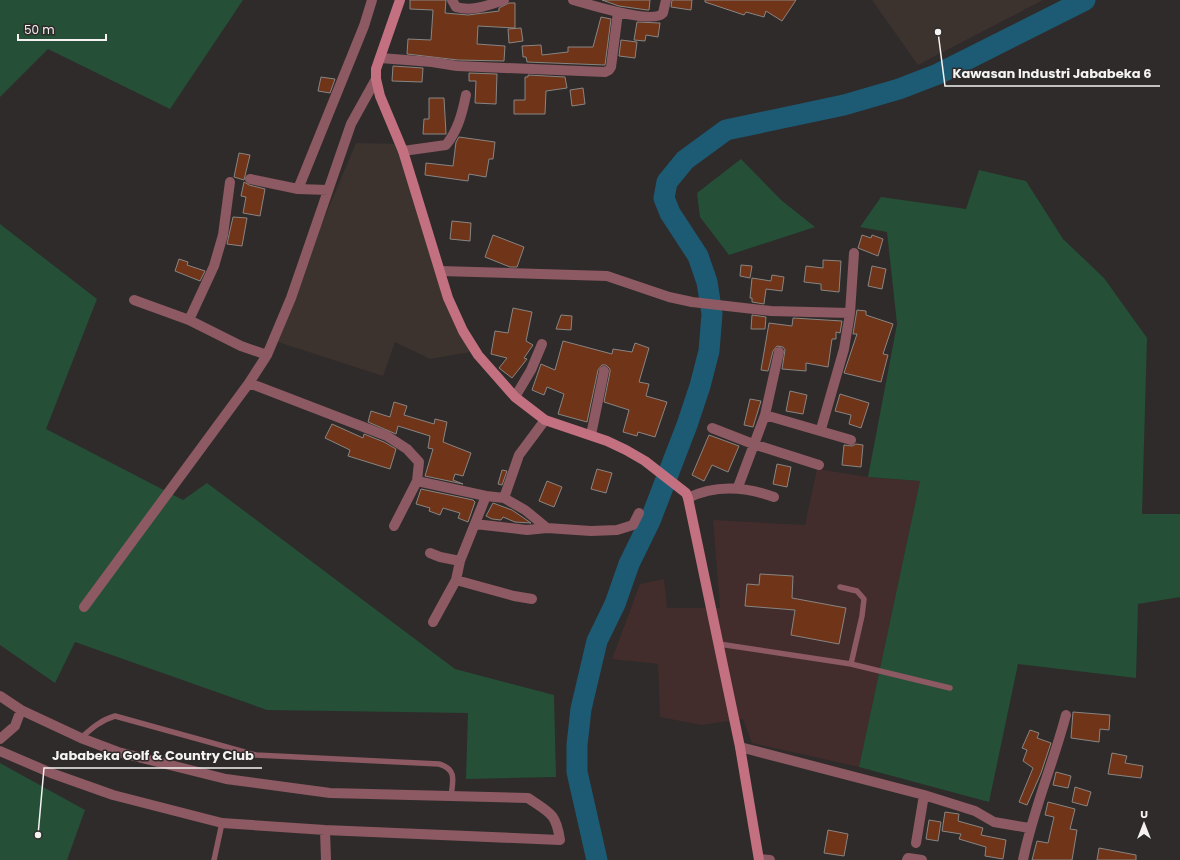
<svg xmlns="http://www.w3.org/2000/svg" width="1180" height="860" viewBox="0 0 1180 860" font-family="Poppins,sans-serif">
  <style>
    .commercial { fill: #422d2c }
    .built { fill: #3c332f }
    .green { fill: #254f37 }
    .lines { fill: none; stroke-linecap: round; stroke-linejoin: round }
    .river { stroke: #1d5b75; stroke-width: 21 }
    .building { fill: #703419; stroke: #888583 }
    .lane { stroke: #8d5962; stroke-width: 5.5 }
    .street { stroke: #8d5962; stroke-width: 10 }
    .secondary { stroke: #c37180; stroke-width: 10 }
    .leader { fill: none; stroke: #f5f3f2; stroke-width: 1.5 }
    .callout-dot { fill: #f5f3f2; stroke: #2e2b2a; stroke-width: 1.5 }
    .callout-label { font-size: 13px; text-anchor: middle; font-weight: bold; fill: #f5f3f2; stroke: #2e2b2a; stroke-width: 3; stroke-linejoin: round; paint-order: stroke }
  </style>
  <rect width="100%" height="100%" fill="#2e2b2a"/>
  <path class="commercial" d="M817 469 868 477 920 481 859 767 752 743 743 719 701 725 660 717 658 664 612 659 640 584 664 579 667 608H720L713 520 805 525Z"/>
  <path class="built" d="M872 0H1043L918 65Z
    M356 143 402 144 420 186 432 257 470 352 430 359 395 342 383 376 278 342 315 240Z"/>
  <path class="green" d="M0 0H243L170 109 48 49 0 97Z
    M741 159 781 200 815 227 729 255 700 217 697 193Z
    M979 170 1026 181 1063 239 1104 278 1147 338 1142 514H1180V597L1138 604 1136 678 1018 664 989 802 859 767 920 481 868 477 897 324 887 232 860 227 881 197 966 209Z
    M0 224 97 299 46 429 183 500 207 483 455 669 554 695 556 777 466 779 468 713 267 710 75 642 55 683 0 645Z
    M0 763 85 810 67 860H0Z"/>
  <g class="lines">
    <path class="river" d="M597 860 577 772V745L581 709 597 641 615 604 629 564 650 521 687 425 700 386 709 351 712 314 707 282 698 256 670 213 664 198 667 182 685 160 726 130 844 105 899 89 938 74 1085 0"/>
  </g>
  <path class="building" d="M410 0H446L445 13 468 15 499 11V8L509 3H515V28L478 26 477 44 505 46 504 61 458 60 407 54 408 39 431 40 433 10 410 9Z
    M602 0H650L649 10H647L619 6Z
    M672 0H692L691 10 671 7Z
    M705 0H796L782 21 766 11 764 17 746 12 744 15 705 2Z
    M601 17 611 19 605 65 527 62 526 57H523L522 46 541 45 542 55 568 52V47H593Z
    M637 22 660 23 658 37 646 35 645 41 634 40Z
    M521 28 523 41 509 43 508 29Z
    M621 40 637 42 635 58 619 56Z
    M393 66 423 68 422 82 392 81Z
    M469 73 497 74 496 104 475 103 476 81H469Z
    M528 75 565 77 567 88 546 91 545 114H514V100H525V77H528Z
    M321 77 335 79 330 93 318 91Z
    M583 88 585 104 572 106 570 90Z
    M429 98H444L446 134H423L424 119H429Z
    M459 137 495 142 493 159H489L486 177 469 174 468 181 425 175 426 163 453 166 456 142Z
    M239 153 250 155 244 180 234 177Z
    M244 182 249 185 265 189 260 216 243 213 246 197 241 196Z
    M233 217 247 218 242 246 227 244Z
    M452 221 471 223 470 241 450 239Z
    M493 235 524 247 517 267H510L485 257Z
    M862 235 871 238 872 235 883 239 878 256 858 248Z
    M179 259 188 262 187 265 205 271 200 281 175 271Z
    M823 260 841 261 839 292 821 290V284L804 282 806 266 823 268Z
    M741 265 752 266 750 278 740 276Z
    M872 266 886 269 882 289 868 286Z
    M772 275 784 277 782 291 766 289 764 304 752 302V298H750L752 278 771 281Z
    M513 308 532 312 526 341 533 345 524 358 527 359 512 378 499 368 507 358 491 354 495 331 508 333Z
    M857 310 866 311V315L893 324 883 354 888 355 881 382 844 373 857 334H853Z
    M561 315 572 316 571 330 556 329Z
    M752 315 766 317 765 329H751Z
    M793 318 842 321 840 333 836 332V339H832L828 367 806 363V371L782 369 785 350 783 347 777 346 773 351 768 371 761 370 769 323 792 326Z
    M563 341 612 354 613 349 632 352 635 343 649 348 639 382 649 384 646 396 667 402 655 437 638 432 637 436 623 432 629 410 604 402 610 372V369L606 365H602L598 370 587 422 558 414 564 394 547 387 544 395 532 390 541 364 555 370Z
    M790 391 807 395 803 414 786 411Z
    M840 394 869 403 861 428 849 424 851 415 835 411Z
    M750 399 761 401 753 427 744 425Z
    M394 402 407 406 404 415 434 424 435 419 447 422 443 442 471 453 463 476 455 474 453 480 463 484 425 476 433 449 428 448 430 436 398 426 396 434 368 422 371 411 390 417Z
    M332 424 363 438 364 434 384 442 396 449 390 469 348 456 350 450 325 438Z
    M709 435 739 446 728 472 712 465 704 481 692 475Z
    M856 444 863 445 861 467 842 465 844 445 852 446Z
    M777 464 791 467 787 487 773 484Z
    M597 469 612 473 606 493 591 489Z
    M502 470 507 471 502 485 498 484Z
    M547 481 562 487 554 507 539 501Z
    M421 489 473 500 475 502 468 522 458 518 460 513 443 508 440 515 429 511 430 508 416 504Z
    M493 503 512 510 531 523 515 522 503 517 501 520 492 519 486 516Z
    M760 574 793 576 792 598 846 608 839 644 791 635 795 610 745 606 747 584 759 585Z
    M1073 712 1110 715 1109 730 1100 729 1099 742 1071 738Z
    M1030 730 1039 733 1037 738 1051 743 1041 773 1027 805 1019 802 1033 768 1023 761 1027 750 1022 748Z
    M1112 753 1127 756 1125 763 1143 766 1141 778 1108 774Z
    M1056 772 1071 776 1068 788 1053 785Z
    M1075 787 1091 792 1087 806 1072 802Z
    M1048 802 1075 809 1070 829 1077 830 1072 860H1032L1037 841 1048 843 1054 817 1045 815Z
    M945 812 959 814 958 821 983 828 981 835 1006 840 1003 859 985 856 986 847 959 839 961 834 942 831Z
    M929 820 941 822 938 841 926 839Z
    M828 830 848 834 844 856 824 853Z
    M1099 848 1136 855V860H1097Z"/>
  <g class="lines">
    <path class="lane" d="M840 587 857 591 864 599 862 616 851 664
      M719 644 851 664 950 688
      M81 738C92 728 101 720 115 716L256 755 439 764C457 769 453 781 451 796
      M214 860 222 823"/>
    <path class="street" d="M452 0 456 7C472 12 489 5 504 0
      M573 0C588 4 653 25 663 13L666 0
      M380 58 432 62 457 66 605 72 609 70 611 67 618 12
      M403 151 446 145C458 130 462 114 466 95
      M250 179 298 189 328 190
      M298 189 364 26 372 0
      M440 271 607 276 669 297 692 302 771 311 850 313
      M134 300 189 320 241 346 267 355
      M189 320 214 266 223 235 230 182
      M249 383 387 436 407 449 419 462 417 481 394 526
      M515 397 531 370 542 344
      M765 415 851 440
      M712 428 753 444 819 465
      M821 429 844 349 850 313 854 253
      M591 435 604 371
      M417 481 486 496 504 498 525 510 547 528 591 531 617 530 633 525 639 513
      M738 487 765 415 779 352
      M504 498 519 455 545 420
      M688 498C716 484 746 487 774 497
      M475 524 527 530 547 528
      M430 553 440 557 460 561
      M456 580 514 596 532 599
      M84 607 249 383 267 355 291 298 351 124 376 79
      M433 622 456 580 460 561 486 496
      M0 696 21 710 81 738 118 752 226 779 330 793 528 798C550 813 556 813 560 840L325 830 222 823 113 795 51 773 0 751
      M0 739 15 726 21 710
      M740 747 924 795 975 811 994 822 1029 828
      M325 830 326 860
      M916 843 924 795
      M759 859 770 860
      M907 860 908 858 922 860
      M1023 860C1033 810 1053 764 1066 715"/>
    <path class="secondary" d="M400 0 376 69V79L380 96 403 151 448 298 463 331 478 355 515 397 545 420 607 441 626 450 645 461 686 493 688 498 740 747 759 860"/>
  </g>
  <path class="leader" d="M938 32L945 86H1160M38 835L44 768H262"/>
  <g class="callout-dot">
    <circle cx="938" cy="32" r="4"/>
    <circle cx="38" cy="835" r="4"/>
  </g>
  <g class="callout-label">
    <text x="1052" y="78">Kawasan Industri Jababeka 6</text>
    <text x="153" y="760">Jababeka Golf &amp; Country Club</text>
  </g>
  <g transform="translate(1144 824)" stroke="#2e2b2a" stroke-width="3" paint-order="stroke">
  <path d="M0-3L7 15L0 10L-7 15Z" fill="#f5f3f2"/>
  <text y="-6" font-size="11" font-weight="bold" text-anchor="middle" fill="#f5f3f2">U</text>
  </g>
  <path d="M18 34v6h88v-6" fill="none" stroke="#f5f3f2" stroke-width="2"/>
  <text x="24" y="34" font-size="12" fill="#f5f3f2" stroke="#2e2b2a" stroke-width="3" paint-order="stroke">50 m</text>
</svg>
